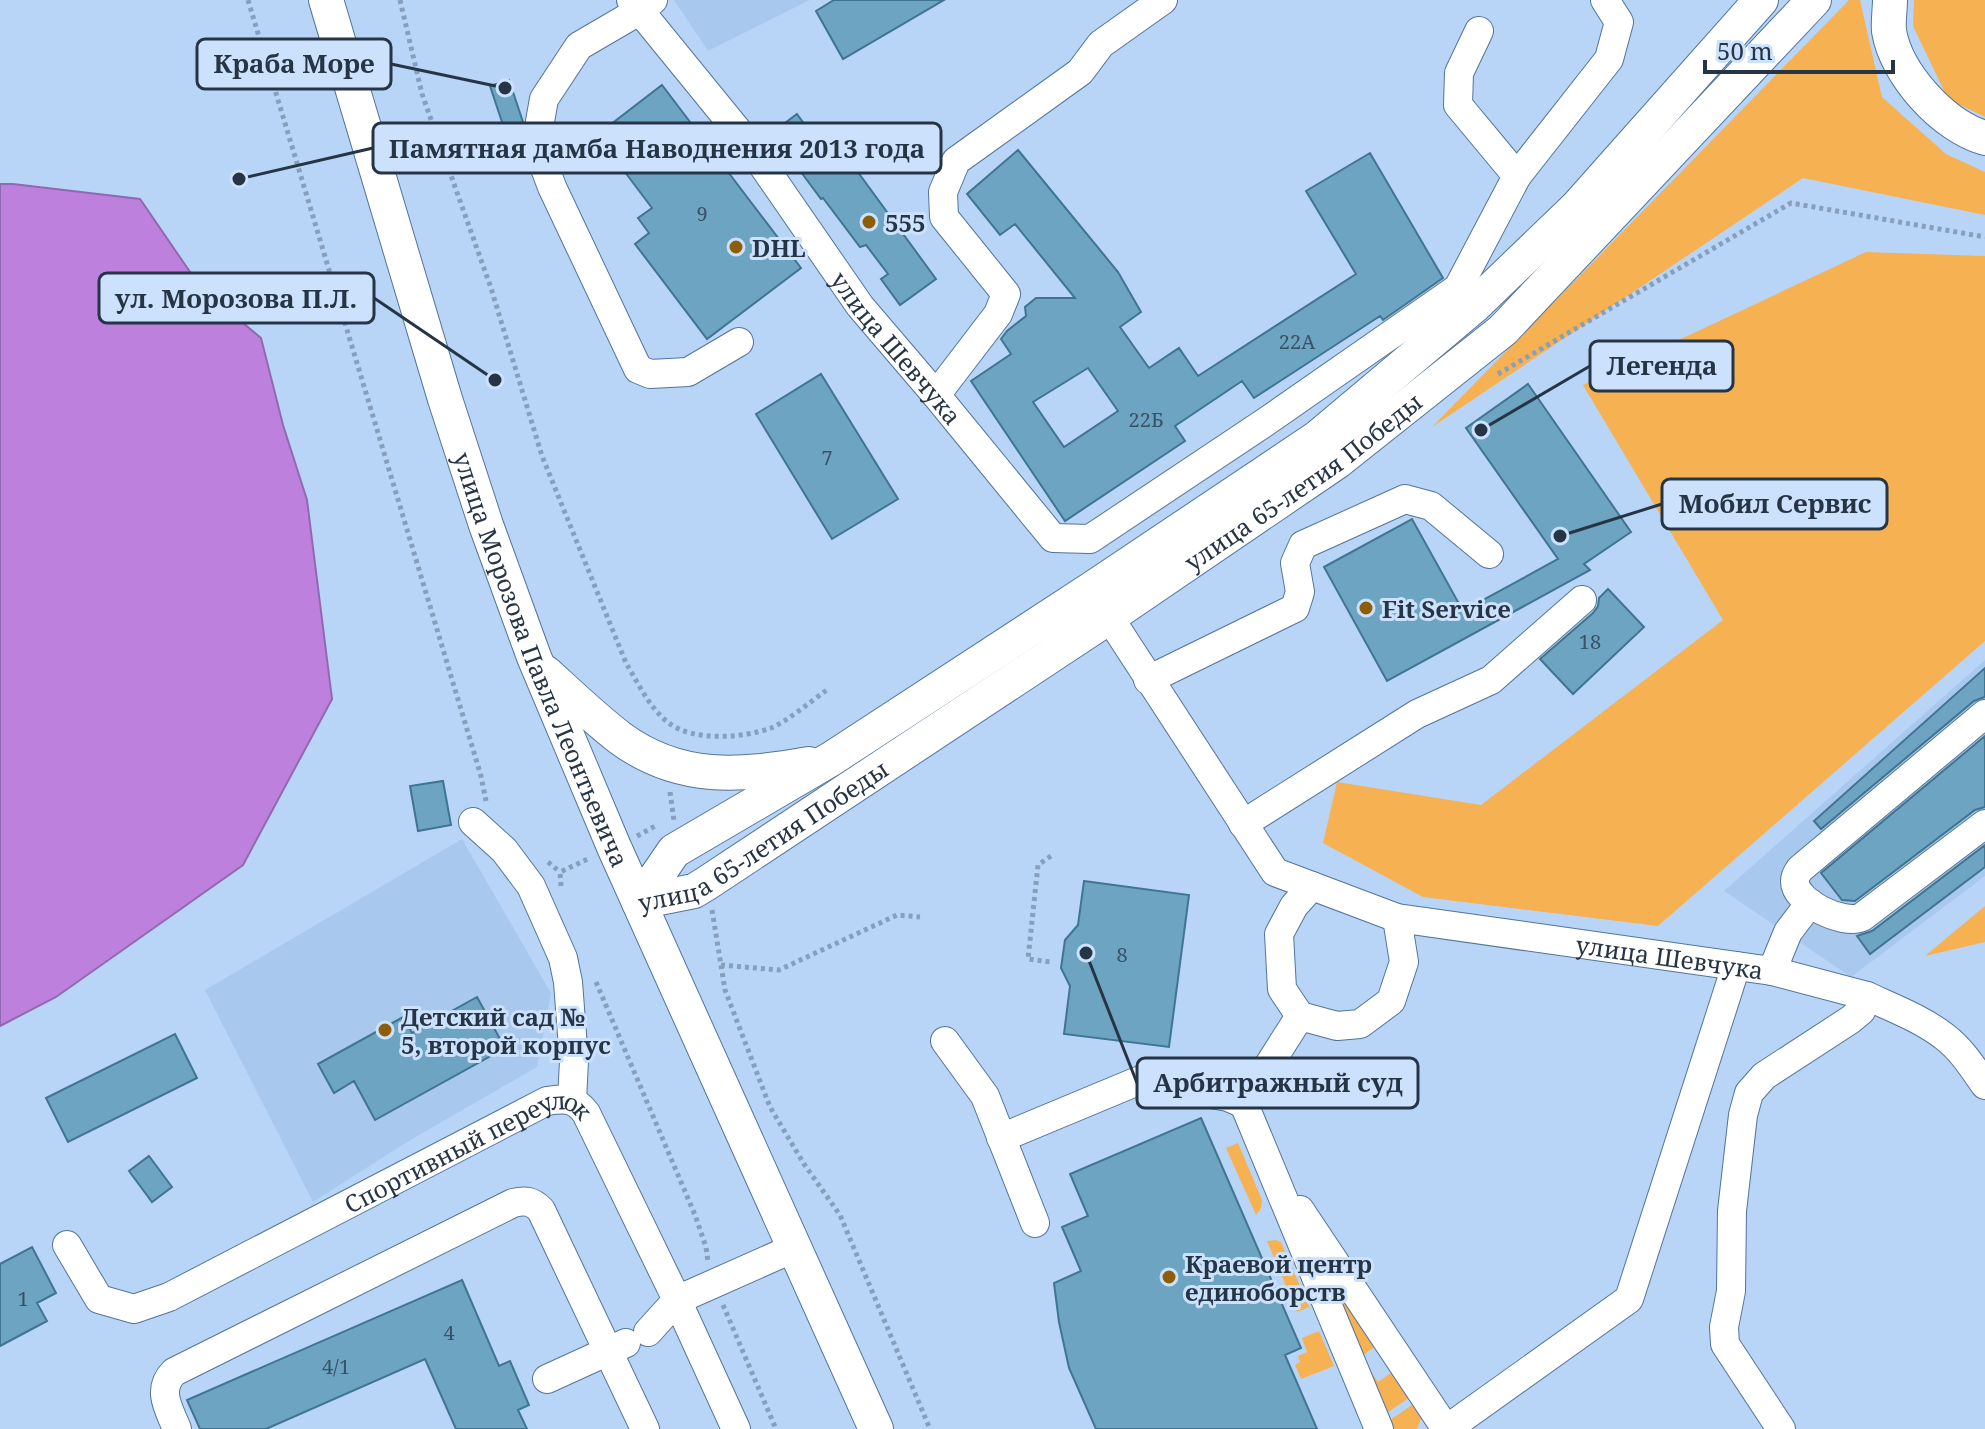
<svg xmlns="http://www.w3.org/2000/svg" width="1985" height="1429" viewBox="0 0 1985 1429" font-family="'Noto Serif',serif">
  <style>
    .built { fill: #a8c8ee }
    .green { fill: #f5b152 }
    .water { fill: #bd81dd; stroke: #906ab0; stroke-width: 2 }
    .building { fill: #6da4c2; stroke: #3f7591; stroke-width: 2; fill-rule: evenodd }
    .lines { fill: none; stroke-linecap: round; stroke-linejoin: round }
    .minor-casing { stroke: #52749b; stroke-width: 30 }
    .major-casing { stroke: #52749b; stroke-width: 36 }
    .path { stroke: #879fbc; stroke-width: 5; stroke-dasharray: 4 4; stroke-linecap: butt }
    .minor { stroke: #fff; stroke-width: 28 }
    .major { stroke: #fff; stroke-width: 34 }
    .poi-dot { fill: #8e5d08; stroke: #cce2fc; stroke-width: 3 }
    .labels { text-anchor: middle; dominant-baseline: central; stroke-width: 6; stroke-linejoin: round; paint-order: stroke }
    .number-label { font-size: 20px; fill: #385165 }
    .poi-label { font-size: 24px; font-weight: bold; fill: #263546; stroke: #cce2fc; text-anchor: start }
    .street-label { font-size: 24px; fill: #263546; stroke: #cce2fc }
    .leader { fill: none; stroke: #263546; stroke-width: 3 }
    .callout-dot { fill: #263546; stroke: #cce2fc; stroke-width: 3 }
    .callout { fill: #cce2fc; stroke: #263546; stroke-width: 3 }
    .callout-label { font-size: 26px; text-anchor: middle; font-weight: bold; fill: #263546 }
  </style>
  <rect width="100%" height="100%" fill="#b8d5f8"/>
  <path class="built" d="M674 0H810L708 51Z
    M1985 660V876L1851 977 1724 891Z
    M462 839 551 993 537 1067 407 1142 313 1202 205 990Z"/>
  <path class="green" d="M1849 0H1860L1882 97 1946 154 1985 172V215L1803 178 1432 427Z
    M1914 0H1985V117L1948 99 1913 26Z
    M1866 252 1985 256V641L1658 926 1423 897 1323 843 1337 782 1481 805 1723 620 1583 385Z
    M1985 906V942L1925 956Z
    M1238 1143 1262 1200 1261 1208 1256 1215 1226 1148Z
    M1276 1240 1281 1242 1309 1307 1297 1312 1267 1241Z
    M1313 1249 1378 1344 1361 1357 1378 1382 1395 1370 1413 1395 1384 1415Z
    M1319 1331 1334 1366 1301 1379 1295 1365 1300 1362 1298 1356 1307 1352 1302 1338Z
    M1418 1401 1422 1416 1417 1429H1390L1387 1422Z"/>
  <path class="water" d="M0 184H13L140 199 201 288 261 338 283 425 307 500 332 699 243 865 56 997 0 1026Z"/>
  <path class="building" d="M834 0H944L843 59 816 11Z
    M509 80 523 122 522 128 506 134 490 86Z
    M662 85 801 268 707 339 635 244 649 233 638 218 652 208 597 135Z
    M797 114 826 154 838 145 936 279 900 305 881 279 888 274 866 245 860 247 823 198 821 199 801 172 806 168 777 129Z
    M1018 150 1118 272 1141 312 1120 327 1149 368 1179 348 1198 376 1356 274 1306 191 1370 153 1443 278 1383 320 1380 316 1254 398 1242 381 1175 426 1185 441 1065 521 971 381 1011 354 1001 339 1007 331 1026 316 1025 307 1036 298H1075L1015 224 1000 235 967 194ZM1088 368 1118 411 1064 447 1033 402Z
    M821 374 898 499 832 539 756 414Z
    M1528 384 1631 532 1584 564 1590 570 1387 681 1324 567 1412 519 1463 611 1558 559 1466 428Z
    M1608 589 1644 627 1573 694 1540 659 1593 613 1598 606 1599 598Z
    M1985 668V697L1974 701 1821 829 1814 821Z
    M1985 736V807L1975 810 1855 901 1842 900 1821 873Z
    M443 781 451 825 418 831 410 786Z
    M1985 845V867L1870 954 1857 936 1872 931Z
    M1084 881 1189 895 1169 1047 1064 1034 1070 986 1061 968 1065 940 1078 925Z
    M477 997 505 1048 375 1120 354 1081 334 1093 318 1064 403 1017 412 1033Z
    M175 1034 197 1078 68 1142 46 1098Z
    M1201 1118 1301 1348 1285 1355 1317 1429H1096L1069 1368 1059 1322 1054 1283 1081 1271 1062 1227 1088 1216 1070 1174Z
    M149 1156 172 1187 152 1202 129 1171Z
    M32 1247 56 1293 37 1303 47 1321 0 1346V1264Z
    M462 1280 499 1366 510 1361 529 1405 518 1410 527 1429H456L425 1359 266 1429H200L187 1400Z"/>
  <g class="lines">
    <g class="minor-casing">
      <g id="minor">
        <path id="s1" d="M631 0 746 141 860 306 936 395 1053 538 1090 539 1264 423 1458 288 1517 176 1458 105 1459 73 1479 31"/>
        <path d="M653 0 639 11 579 46 544 99 536 144 552 187 638 369 650 374 688 372 739 342"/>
        <path d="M1517 176 1609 59 1619 22 1605 0"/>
        <path d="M936 395 998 314 1006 294 944 217 943 192 956 161 1080 72 1101 44 1163 0"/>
        <path id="s2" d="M1109 617 1275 872 1397 918 1772 971 1867 996 1861 1011 1850 1020 1764 1076 1749 1093 1743 1115 1732 1211 1731 1291 1724 1327 1725 1344 1781 1429"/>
        <path d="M1148 680 1295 608 1300 592 1295 563 1303 545 1405 499 1431 506 1489 554"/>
        <path d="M1985 714 1800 869C1797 873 1795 876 1795 881 1794 902 1844 926 1862 917L1985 824"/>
        <path d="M473 822 504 850 531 886 563 958 568 982 574 1061 572 1100"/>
        <path d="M1243 824 1417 714 1491 680 1582 600"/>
        <path d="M1312 886 1294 906 1279 934 1282 989 1300 1016 1337 1026 1360 1024 1391 1001 1404 962 1397 918"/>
        <path d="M1772 971 1788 932 1810 903"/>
        <path d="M1867 996C1893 1008 1922 1019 1945 1037 1962 1050 1973 1068 1985 1085"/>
        <path d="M1300 1016 1244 1104 1379 1429"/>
        <path d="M945 1041 985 1096 1035 1223"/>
        <path d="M1001 1138 1138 1081 1228 1097 1244 1104"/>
        <path d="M1300 1210 1446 1429"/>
        <path id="s3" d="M67 1245 99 1299 134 1309 169 1297 547 1101C564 1098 575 1098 586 1113L677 1300 794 1248"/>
        <path d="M648 1332 677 1300 736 1429"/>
        <path d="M547 1379 626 1343"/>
        <path d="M177 1429C169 1409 156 1390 174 1372L513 1203C526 1200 532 1201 541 1210L645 1429"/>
        <path d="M1447 1429 1629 1299 1736 966"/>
      </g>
    </g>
    <g class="major-casing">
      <g id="major">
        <path id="s4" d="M326 0 445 399 486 525 534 657 614 847 876 1429"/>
        <path d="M1890 0C1890 10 1888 21 1889 31 1896 74 1943 126 1985 138"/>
        <path d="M546 673C570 695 594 718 620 738 680 782 740 776 809 764"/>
        <path id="s5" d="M639 902 694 891 707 883 1109 617 1338 461 1503 330 1814 0"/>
        <path d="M639 902 674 851 831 759 1093 588 1317 438 1474 306 1577 207 1761 0"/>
      </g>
    </g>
    <path class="path" d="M248 0 481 776 486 801
      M400 0 422 94 491 288 542 456 626 663C638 683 650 709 669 723 693 742 744 738 771 728 788 721 811 701 827 690
      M1498 374 1791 203 1985 237
      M670 792 674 821
      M637 836 657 825
      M1051 856 1038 865 1028 959 1052 962
      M548 862 560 872
      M561 886 560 872 588 859
      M712 910 725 990 770 1107 804 1164 840 1215 930 1429
      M721 965 779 970 897 915 920 917
      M596 982 695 1215 706 1247 708 1262
      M723 1305 776 1429"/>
    <use href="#minor" class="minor"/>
    <use href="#major" class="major"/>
  </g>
  <g class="poi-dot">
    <circle cx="869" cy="222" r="8"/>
    <circle cx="736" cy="247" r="8"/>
    <circle cx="1366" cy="608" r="8"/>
    <circle cx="385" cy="1030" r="8"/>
    <circle cx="1169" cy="1277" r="8"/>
  </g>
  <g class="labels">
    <g class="number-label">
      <text x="702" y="213">9</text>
      <text x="1297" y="341">22А</text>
      <text x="1146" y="419">22Б</text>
      <text x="827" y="457">7</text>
      <text x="1590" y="641">18</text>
      <text x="1122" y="954">8</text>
      <text x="23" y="1298">1</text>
      <text x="449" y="1332">4</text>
      <text x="336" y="1366">4/1</text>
    </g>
    <g class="poi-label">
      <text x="885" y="222">555</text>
      <text x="752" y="247">DHL</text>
      <text x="1382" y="608">Fit Service</text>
      <text x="401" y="1016">Детский сад №<tspan x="401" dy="28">5, второй корпус</tspan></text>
      <text x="1185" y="1263">Краевой центр<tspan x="1185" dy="28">единоборств</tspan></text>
    </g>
    <g class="street-label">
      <text stroke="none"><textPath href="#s1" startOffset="438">улица Шевчука</textPath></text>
      <text stroke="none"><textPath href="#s5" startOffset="790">улица 65-летия Победы</textPath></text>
      <text stroke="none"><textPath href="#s4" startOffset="694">улица Морозова Павла Леонтьевича</textPath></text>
      <text stroke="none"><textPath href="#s5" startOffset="142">улица 65-летия Победы</textPath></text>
      <text stroke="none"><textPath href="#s2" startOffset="710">улица Шевчука</textPath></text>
      <text stroke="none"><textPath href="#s3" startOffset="472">Спортивный переулок</textPath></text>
    </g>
  </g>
  <path class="leader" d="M505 88L391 64M239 179L373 148M495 380L374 298M1481 430L1590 366M1560 536L1662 504M1086 953L1137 1083"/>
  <g class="callout-dot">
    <circle cx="505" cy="88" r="8"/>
    <circle cx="239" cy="179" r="8"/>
    <circle cx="495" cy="380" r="8"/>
    <circle cx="1481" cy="430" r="8"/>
    <circle cx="1560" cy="536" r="8"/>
    <circle cx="1086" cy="953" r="8"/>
  </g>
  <g class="callout">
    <rect x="197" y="39" width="194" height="50" rx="8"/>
    <rect x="373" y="123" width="568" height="50" rx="8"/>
    <rect x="99" y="273" width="275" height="50" rx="8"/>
    <rect x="1590" y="341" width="143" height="50" rx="8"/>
    <rect x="1662" y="479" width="225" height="50" rx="8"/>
    <rect x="1137" y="1058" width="281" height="50" rx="8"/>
  </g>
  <g class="callout-label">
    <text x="294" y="73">Краба Море</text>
    <text x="657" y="158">Памятная дамба Наводнения 2013 года</text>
    <text x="236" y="308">ул. Морозова П.Л.</text>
    <text x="1662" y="375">Легенда</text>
    <text x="1775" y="513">Мобил Сервис</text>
    <text x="1278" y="1092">Арбитражный суд</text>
  </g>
  <path d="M1705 60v12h188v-12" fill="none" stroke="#263546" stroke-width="4"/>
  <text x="1717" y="60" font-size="24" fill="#263546" stroke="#cce2fc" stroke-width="6" paint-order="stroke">50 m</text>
</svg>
